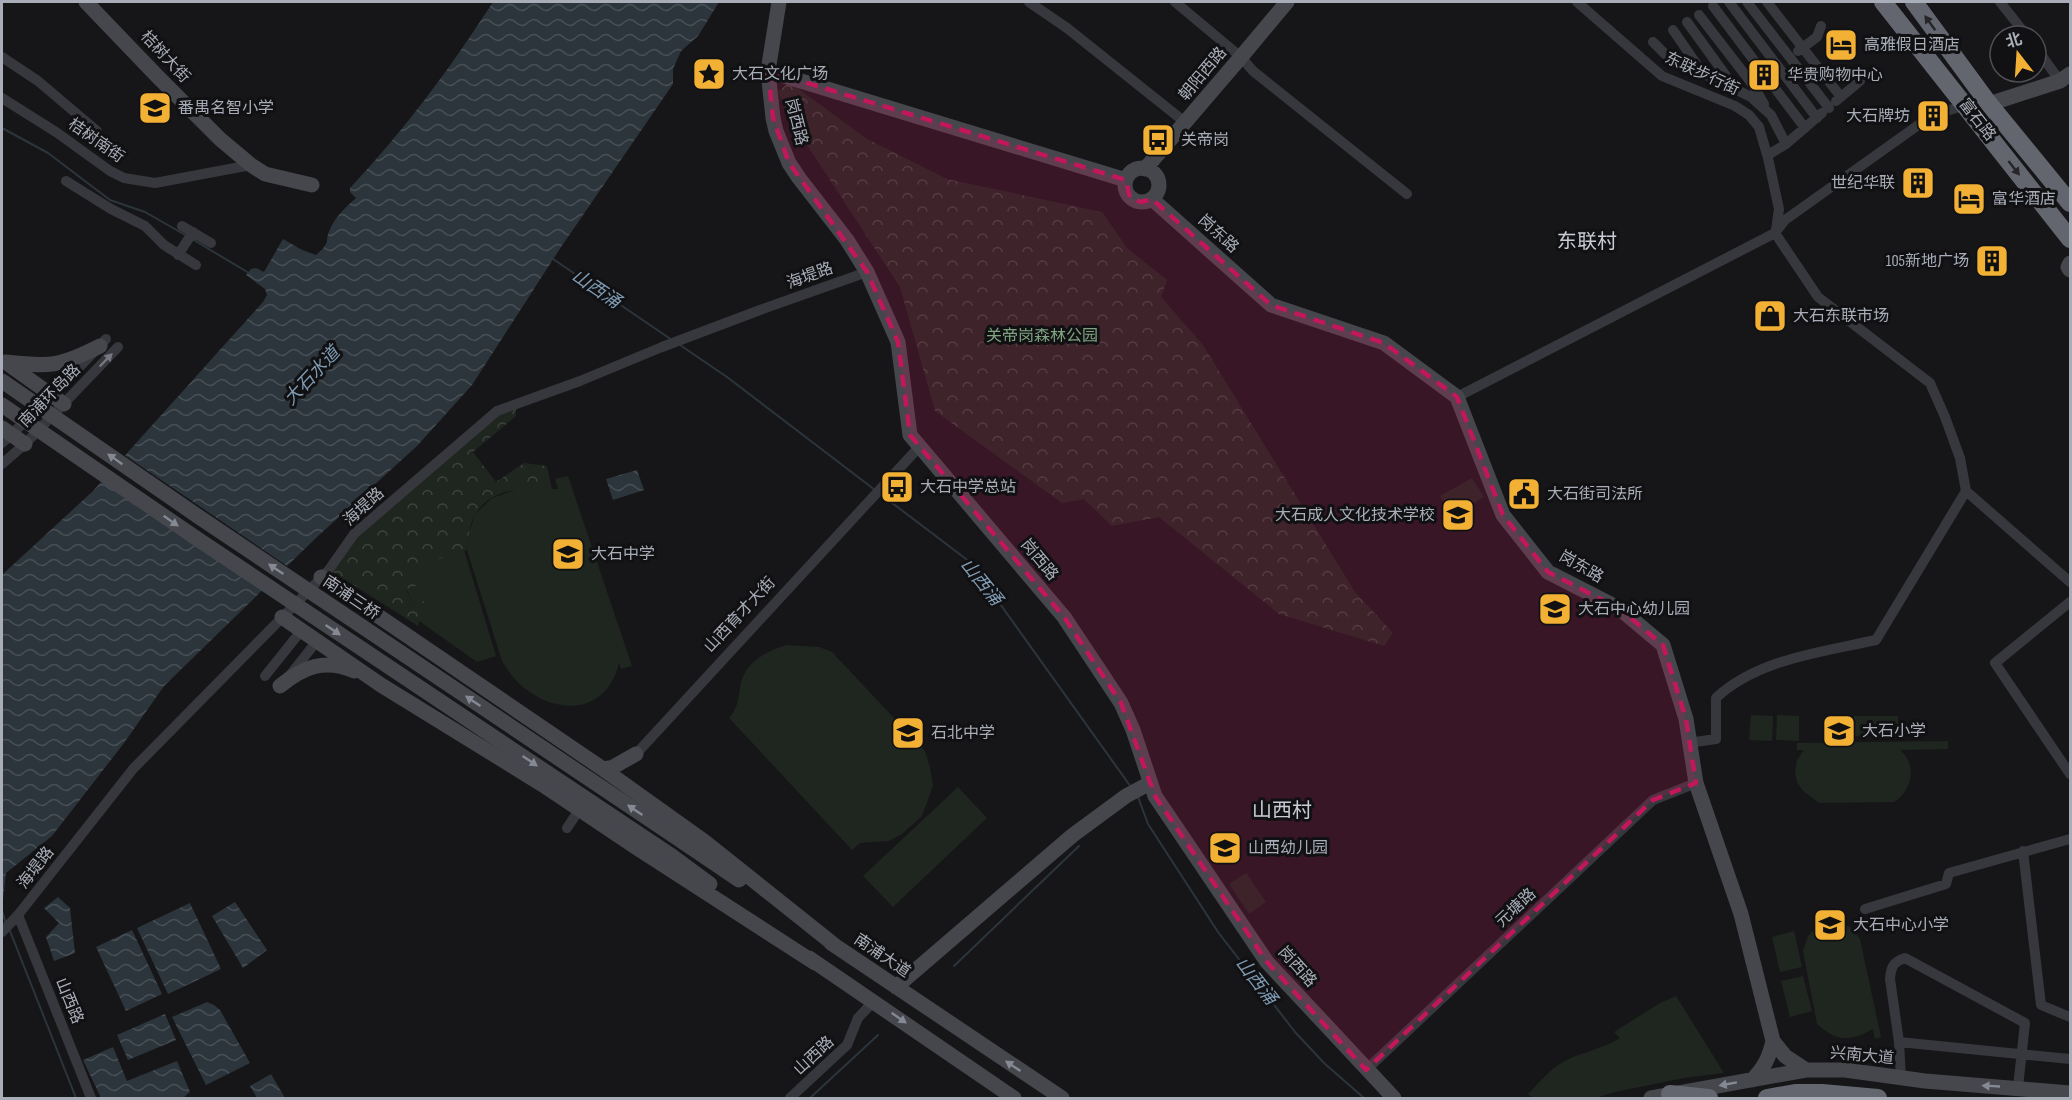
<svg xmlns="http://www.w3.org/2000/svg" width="2072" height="1100" viewBox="0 0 2072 1100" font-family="'Sofia Sans Condensed','Noto Sans SC',sans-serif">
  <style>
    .green { fill: #1e261f }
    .forest { fill: url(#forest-crowns) }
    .water { fill: url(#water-waves) }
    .pier { fill: #161618 }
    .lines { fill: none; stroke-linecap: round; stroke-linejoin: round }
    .stream { stroke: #2c353c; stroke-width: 2 }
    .street { stroke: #37383d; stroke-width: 10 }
    .secondary { stroke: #45474d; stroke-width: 15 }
    .highway { stroke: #63666e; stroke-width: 18 }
    .secondary-bridge { stroke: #45474d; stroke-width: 15 }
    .oneway { fill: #26262a }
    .oneway2 { fill: #757881 }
    .oneway3 { fill: #858993 }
    .marked { fill: #c2185b; fill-opacity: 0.2; stroke: #c2185b; stroke-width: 4.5; stroke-dasharray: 12 8; stroke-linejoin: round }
    .labels { text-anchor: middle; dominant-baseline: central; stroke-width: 6; stroke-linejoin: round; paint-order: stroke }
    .poi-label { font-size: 16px; fill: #a8adb8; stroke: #111113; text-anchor: start }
    .street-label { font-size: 16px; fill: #a8adb8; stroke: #111113 }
    .park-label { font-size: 16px; fill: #7fa381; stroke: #111113 }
    .water-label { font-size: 18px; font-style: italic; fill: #7f9bb3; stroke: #111113 }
    .quarter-label { font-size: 20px; fill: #c9ccd4; stroke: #111113 }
  </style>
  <defs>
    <pattern id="forest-crowns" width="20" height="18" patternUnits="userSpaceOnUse" patternTransform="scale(1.5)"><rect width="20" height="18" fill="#1e261f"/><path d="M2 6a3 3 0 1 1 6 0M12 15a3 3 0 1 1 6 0" fill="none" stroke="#3c433d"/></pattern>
    <pattern id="water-waves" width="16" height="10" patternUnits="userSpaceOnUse" patternTransform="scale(1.5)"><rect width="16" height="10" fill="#2c353c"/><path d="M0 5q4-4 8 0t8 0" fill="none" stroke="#485056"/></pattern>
  </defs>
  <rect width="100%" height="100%" fill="#161618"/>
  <path class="green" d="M568 476 632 666 621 669 619 663C607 714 558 716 523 687 514 680 508 670 502 661L467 550 470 530 475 514 492 498 521 488 558 489 555 479Z
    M1472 478 1484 497 1451 516 1440 496Z
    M464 550 496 656 477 662 419 621 424 602 413 604 406 588 421 583 422 564Z
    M787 645 819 647 832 652 925 751 930 767 933 786 922 816 902 834 889 841 860 843 852 850 729 718C739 707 738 697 741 683 746 661 767 651 787 645Z
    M1751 715 1773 716 1772 741 1749 740Z
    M1777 715 1799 716V741L1776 740Z
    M1854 716H1898V737L1853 736Z
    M1948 741V749L1900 750C1917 764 1913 790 1894 802L1819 803 1803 791 1797 782 1795 771 1797 760 1804 750H1797V743Z
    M958 787 987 818 893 907 863 876Z
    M1246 873 1266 902 1249 914 1229 884Z
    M1836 922 1850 927 1860 939 1881 1037 1875 1039 1873 1029C1850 1042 1837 1042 1817 1024L1803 951 1808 936 1817 926Z
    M1794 931 1802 967 1780 972 1772 937Z
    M1803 976 1812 1011 1790 1017 1781 981Z
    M1676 996 1724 1073 1684 1078 1615 1092 1595 1098H1533L1528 1094C1538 1084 1550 1069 1563 1062 1581 1052 1603 1049 1620 1038L1614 1032 1660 1003Z"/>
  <path class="forest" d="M789 82 867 139 947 179 1102 212 1127 248 1167 280 1161 297 1203 345 1355 592 1393 633 1384 646 1279 614 1159 517 1112 526 1084 499 1062 503 935 411 900 287 792 122 778 92Z
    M516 408V416L473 452 496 482 524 463 547 466 552 490C525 488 493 487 476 513 469 523 469 538 467 550L423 564 421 584 406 589 413 604 425 601 418 626 333 572 357 536 500 414Z"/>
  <path class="water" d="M493 2H719L698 36 681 51 673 69V84L559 250 472 385 417 446 317 537 164 686 124 743 52 836 6 873 2 908V575L93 491 263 302 267 295 265 289 246 275 251 269 256 268 264 272 283 239 302 250 316 255C333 241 323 242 331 227 337 215 347 206 356 198L350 192V188C404 131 451 67 493 2Z
    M637 470 644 490 613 500 606 479Z
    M58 897 70 908 75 953 54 961 46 937 59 923 44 908Z
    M235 902 267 950 243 968 212 916Z
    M190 903 221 969 168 994 137 928Z
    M132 930 162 994 126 1011 96 947Z
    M207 1002 214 1005 220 1010 250 1063 206 1085 172 1017Z
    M165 1014 176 1040 128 1060 117 1035Z
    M113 1047 127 1081 177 1061 190 1092 183 1098H101L83 1060Z
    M271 1074 285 1098H257L250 1086Z"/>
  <path class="pier" d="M123 454 290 568 265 592 100 480Z"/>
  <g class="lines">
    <path class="stream" d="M2 128 48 153 110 200 145 212 187 236
      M192 239 249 273
      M553 259 672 340
      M680 345 727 377 875 490
      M879 493 970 562 1131 787
      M1138 797 1148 824 1218 932 1295 1032 1324 1063 1364 1098
      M2 911 6 923
      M10 931 76 1098
      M954 966 1079 846
      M810 1098 878 1035"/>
    <path class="street" d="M1029 2 1067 28 1186 123
      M1175 2 1241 57 1253 71 1407 194
      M1577 2 1662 76 1735 106 1749 115 1759 127 1768 158 1779 209 1776 230
      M1729 2 1817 118
      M1747 2 1829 108
      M1767 2 1841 97
      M2000 2 2027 36
      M1713 6 1805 128
      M1699 15 1753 85 1764 104
      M1687 22 1734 87
      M1673 30 1702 72
      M1653 42 1666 55 1751 97 1771 115 1786 144
      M2036 48 2060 81
      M1798 51 1817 37 1821 26
      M2 57 38 81 97 131
      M2 98 56 132 110 171 124 178 155 183 251 165
      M1836 101 1860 81
      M1768 155 1786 144 1822 113
      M66 181 111 209 145 226 164 245 196 265
      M182 226 211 243
      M178 255 193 232
      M1457 397 1775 233 1785 220 1931 116 1965 105
      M2 443 52 396 106 339
      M2 464 25 444 118 347
      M1966 491 2070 582
      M2070 602 1995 663 2070 774
      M290 675 313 646 315 638
      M265 676 301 631
      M1688 743 1716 739V698C1758 659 1822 652 1876 640L1966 491 1960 458 1945 417 1930 383 1818 297 1775 233
      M636 754 920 446
      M567 828 579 810
      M2023 851 2041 1005 2070 1017
      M1865 909 1946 884 1949 873 2070 839
      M18 915 91 1098
      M2 932 18 915 133 769 328 571 354 534 497 411 580 381 662 347 760 310 867 272
      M1899 1042 2070 1059
      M1366 1070 1653 800 1696 783
      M1901 1078 1899 1042 1890 979C1891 967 1893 962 1905 958L2025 1023 2018 1087
      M790 1098 847 1045 858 1018 873 1002"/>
    <path class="secondary" d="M86 2 158 77 220 139 251 165 265 174 312 185
      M779 2 768 71 773 118 776 131 789 163 799 178 847 240 867 272 898 342 910 435 1064 617 1121 703 1133 730 1155 796 1267 962 1394 1098
      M768 71 1126 180
      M1989 104 2060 81 2070 74
      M1125 185a17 17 0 1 1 34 0a17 17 0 1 1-34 0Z
      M1145 169 1241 57 1287 2
      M1152 199 1271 305 1384 343 1457 397 1503 515 1548 572 1620 609 1663 645 1686 719 1696 783 1741 914 1773 1041 1785 1056 1806 1070
      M2070 263 2068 267 2070 270
      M5 362C50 367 59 367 100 346
      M8 364 64 404
      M2 428 25 444
      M321 577 603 769 704 841 837 947
      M282 617 381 685 543 785 637 848 815 963
      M280 686C303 667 325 658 354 671
      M603 769 613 767 636 754
      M683 842 739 880
      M672 856 710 884
      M831 943 1062 1098
      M809 958 1014 1098
      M896 987 1073 835 1126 796 1150 783
      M1752 1080C1764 1068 1769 1058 1773 1041
      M1651 1098 1806 1070H1845L1925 1081 2070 1093"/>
    <path class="highway" d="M1883 2 2070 239
      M1914 2 1989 104 2070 203
      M1670 1094 1709 1098
      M1767 1098 1795 1093H1822L1878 1098"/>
    <path class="secondary-bridge" d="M2 381 199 517 683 842
      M2 405 196 538 672 856"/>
  </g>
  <defs><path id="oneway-solid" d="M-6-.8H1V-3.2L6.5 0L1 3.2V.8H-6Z" transform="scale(1.5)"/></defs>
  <g class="oneway">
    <use href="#oneway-solid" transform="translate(1930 23) rotate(-126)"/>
    <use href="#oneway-solid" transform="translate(2014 168) rotate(52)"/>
  </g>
  <use class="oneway2" href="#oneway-solid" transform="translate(106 360) rotate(-46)"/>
  <g class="oneway3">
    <use href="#oneway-solid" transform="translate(115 459) rotate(-145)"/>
    <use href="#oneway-solid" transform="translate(171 521) rotate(35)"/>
    <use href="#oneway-solid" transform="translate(276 569) rotate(-146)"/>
    <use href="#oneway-solid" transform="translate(333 630) rotate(34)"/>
    <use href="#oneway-solid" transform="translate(473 701) rotate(-146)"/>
    <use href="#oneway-solid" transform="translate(530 761) rotate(34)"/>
    <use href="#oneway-solid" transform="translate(635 810) rotate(-146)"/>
    <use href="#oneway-solid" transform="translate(899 1018) rotate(35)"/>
    <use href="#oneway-solid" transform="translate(1013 1066) rotate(-146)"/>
    <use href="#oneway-solid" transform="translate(1728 1084) rotate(170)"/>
    <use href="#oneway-solid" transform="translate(1991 1086) rotate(-177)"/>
  </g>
  <path class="marked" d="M768 71 1126 180 1130 198 1141 202 1152 199 1271 305 1384 343 1457 397 1503 515 1548 572 1620 609 1663 645 1686 719 1696 783 1653 800 1366 1070 1267 962 1155 796 1121 703 1064 617 910 435 898 342 867 272 789 163 773 118Z"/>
  <defs>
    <g id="hotel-square" transform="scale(1.725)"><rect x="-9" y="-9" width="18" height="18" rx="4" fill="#f2b134" stroke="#111113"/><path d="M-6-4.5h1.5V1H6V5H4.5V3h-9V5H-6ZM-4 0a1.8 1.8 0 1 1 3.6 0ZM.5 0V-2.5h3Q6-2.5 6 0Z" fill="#111"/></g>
    <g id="sight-square" transform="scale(1.725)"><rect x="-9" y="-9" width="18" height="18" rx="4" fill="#f2b134" stroke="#111113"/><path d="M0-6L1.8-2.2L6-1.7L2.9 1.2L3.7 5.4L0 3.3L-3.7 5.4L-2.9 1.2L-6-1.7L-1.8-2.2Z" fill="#111"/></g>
    <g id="building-square" transform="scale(1.725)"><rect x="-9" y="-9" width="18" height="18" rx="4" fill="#f2b134" stroke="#111113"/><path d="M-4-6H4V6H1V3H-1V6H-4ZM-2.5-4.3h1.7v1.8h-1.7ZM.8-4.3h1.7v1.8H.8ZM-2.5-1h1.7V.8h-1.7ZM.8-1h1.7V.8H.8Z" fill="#111"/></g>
    <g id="school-square" transform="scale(1.725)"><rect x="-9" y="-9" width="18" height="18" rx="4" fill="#f2b134" stroke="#111113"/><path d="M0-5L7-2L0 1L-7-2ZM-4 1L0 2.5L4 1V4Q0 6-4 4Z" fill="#111"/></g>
    <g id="bus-square" transform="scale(1.725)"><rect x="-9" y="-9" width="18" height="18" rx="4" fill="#f2b134" stroke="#111113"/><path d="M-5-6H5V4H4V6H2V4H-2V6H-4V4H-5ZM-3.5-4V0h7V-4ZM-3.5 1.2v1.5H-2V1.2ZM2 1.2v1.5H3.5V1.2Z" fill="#111"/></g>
    <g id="shop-square" transform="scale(1.725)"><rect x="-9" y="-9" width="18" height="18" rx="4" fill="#f2b134" stroke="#111113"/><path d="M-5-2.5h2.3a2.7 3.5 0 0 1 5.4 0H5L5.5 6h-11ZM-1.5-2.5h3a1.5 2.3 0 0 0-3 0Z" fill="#111"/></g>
    <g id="civic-square" transform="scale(1.725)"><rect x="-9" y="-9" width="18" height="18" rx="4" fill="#f2b134" stroke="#111113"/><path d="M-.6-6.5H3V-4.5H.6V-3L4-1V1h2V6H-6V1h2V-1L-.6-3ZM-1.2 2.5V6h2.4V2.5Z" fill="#111"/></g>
  </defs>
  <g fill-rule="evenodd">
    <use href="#hotel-square" x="1841" y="45"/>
    <use href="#sight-square" x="709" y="74"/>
    <use href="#building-square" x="1764" y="75"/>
    <use href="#school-square" x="155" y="108"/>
    <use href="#building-square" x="1933" y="116"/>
    <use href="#bus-square" x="1158" y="140"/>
    <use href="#building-square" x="1918" y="183"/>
    <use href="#hotel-square" x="1969" y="199"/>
    <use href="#building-square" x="1992" y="261"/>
    <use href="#shop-square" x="1770" y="316"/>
    <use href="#bus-square" x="897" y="487"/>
    <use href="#civic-square" x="1524" y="494"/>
    <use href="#school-square" x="1458" y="515"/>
    <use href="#school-square" x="568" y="554"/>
    <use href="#school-square" x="1555" y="609"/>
    <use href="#school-square" x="1839" y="731"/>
    <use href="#school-square" x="908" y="733"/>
    <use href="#school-square" x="1225" y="848"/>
    <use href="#school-square" x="1830" y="925"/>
  </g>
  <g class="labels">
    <g class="poi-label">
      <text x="1864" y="45">高雅假日酒店</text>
      <text x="732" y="74">大石文化广场</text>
      <text x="1787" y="75">华贵购物中心</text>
      <text x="178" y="108">番禺名智小学</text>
      <text x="1910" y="116" text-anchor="end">大石牌坊</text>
      <text x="1181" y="140">关帝岗</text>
      <text x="1895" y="183" text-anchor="end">世纪华联</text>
      <text x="1992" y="199">富华酒店</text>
      <text x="1969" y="261" text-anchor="end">105新地广场</text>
      <text x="1793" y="316">大石东联市场</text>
      <text x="920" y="487">大石中学总站</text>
      <text x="1547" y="494">大石街司法所</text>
      <text x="1435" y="515" text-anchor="end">大石成人文化技术学校</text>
      <text x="591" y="554">大石中学</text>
      <text x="1578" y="609">大石中心幼儿园</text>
      <text x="1862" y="731">大石小学</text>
      <text x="931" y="733">石北中学</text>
      <text x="1248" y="848">山西幼儿园</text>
      <text x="1853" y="925">大石中心小学</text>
    </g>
    <g class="street-label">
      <text transform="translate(165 57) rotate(47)">桔树大街</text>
      <text transform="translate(1203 74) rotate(-50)">朝阳西路</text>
      <text transform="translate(1702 74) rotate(25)">东联步行街</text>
      <text transform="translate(1977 120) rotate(52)">富石路</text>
      <text transform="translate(796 122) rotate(76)">岗西路</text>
      <text transform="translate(96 141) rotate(35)">桔树南街</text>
      <text transform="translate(1218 234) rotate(42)">岗东路</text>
      <text transform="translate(810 276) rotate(-20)">海堤路</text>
      <text transform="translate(50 396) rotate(-46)">南浦环岛路</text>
      <text transform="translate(364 507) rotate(-42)">海堤路</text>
      <text transform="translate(1039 560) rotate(50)">岗西路</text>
      <text transform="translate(1581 567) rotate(30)">岗东路</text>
      <text transform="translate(351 598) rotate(34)">南浦三桥</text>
      <text transform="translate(740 615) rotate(-47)">山西育才大街</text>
      <text transform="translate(36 868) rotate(-52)">海堤路</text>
      <text transform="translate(1516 908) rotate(-43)">元塘路</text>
      <text transform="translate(882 956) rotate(34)">南浦大道</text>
      <text transform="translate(1297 967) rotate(48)">岗西路</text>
      <text transform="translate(69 1001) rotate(68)">山西路</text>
      <text transform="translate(814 1056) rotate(-43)">山西路</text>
      <text transform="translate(1862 1056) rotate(5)">兴南大道</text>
    </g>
    <g class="park-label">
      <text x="1042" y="336">关帝岗森林公园</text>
    </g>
    <g class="water-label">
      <text transform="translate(596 289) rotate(34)">山西涌</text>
      <text transform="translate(312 376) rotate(-47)">大石水道</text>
      <text transform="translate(981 582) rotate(51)">山西涌</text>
      <text transform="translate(1256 981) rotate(52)">山西涌</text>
    </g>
    <g class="quarter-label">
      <text x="1587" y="242">东联村</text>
      <text x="1282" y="811">山西村</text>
    </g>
  </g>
  <rect width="2072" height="1100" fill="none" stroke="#a8adb8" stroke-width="6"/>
  <g transform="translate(2018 54) rotate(343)"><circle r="28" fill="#111113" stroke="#4d4f55" stroke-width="1.5"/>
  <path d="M0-4.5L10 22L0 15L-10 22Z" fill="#f2b134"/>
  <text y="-9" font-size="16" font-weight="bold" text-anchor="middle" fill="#a8adb8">北</text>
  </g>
</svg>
